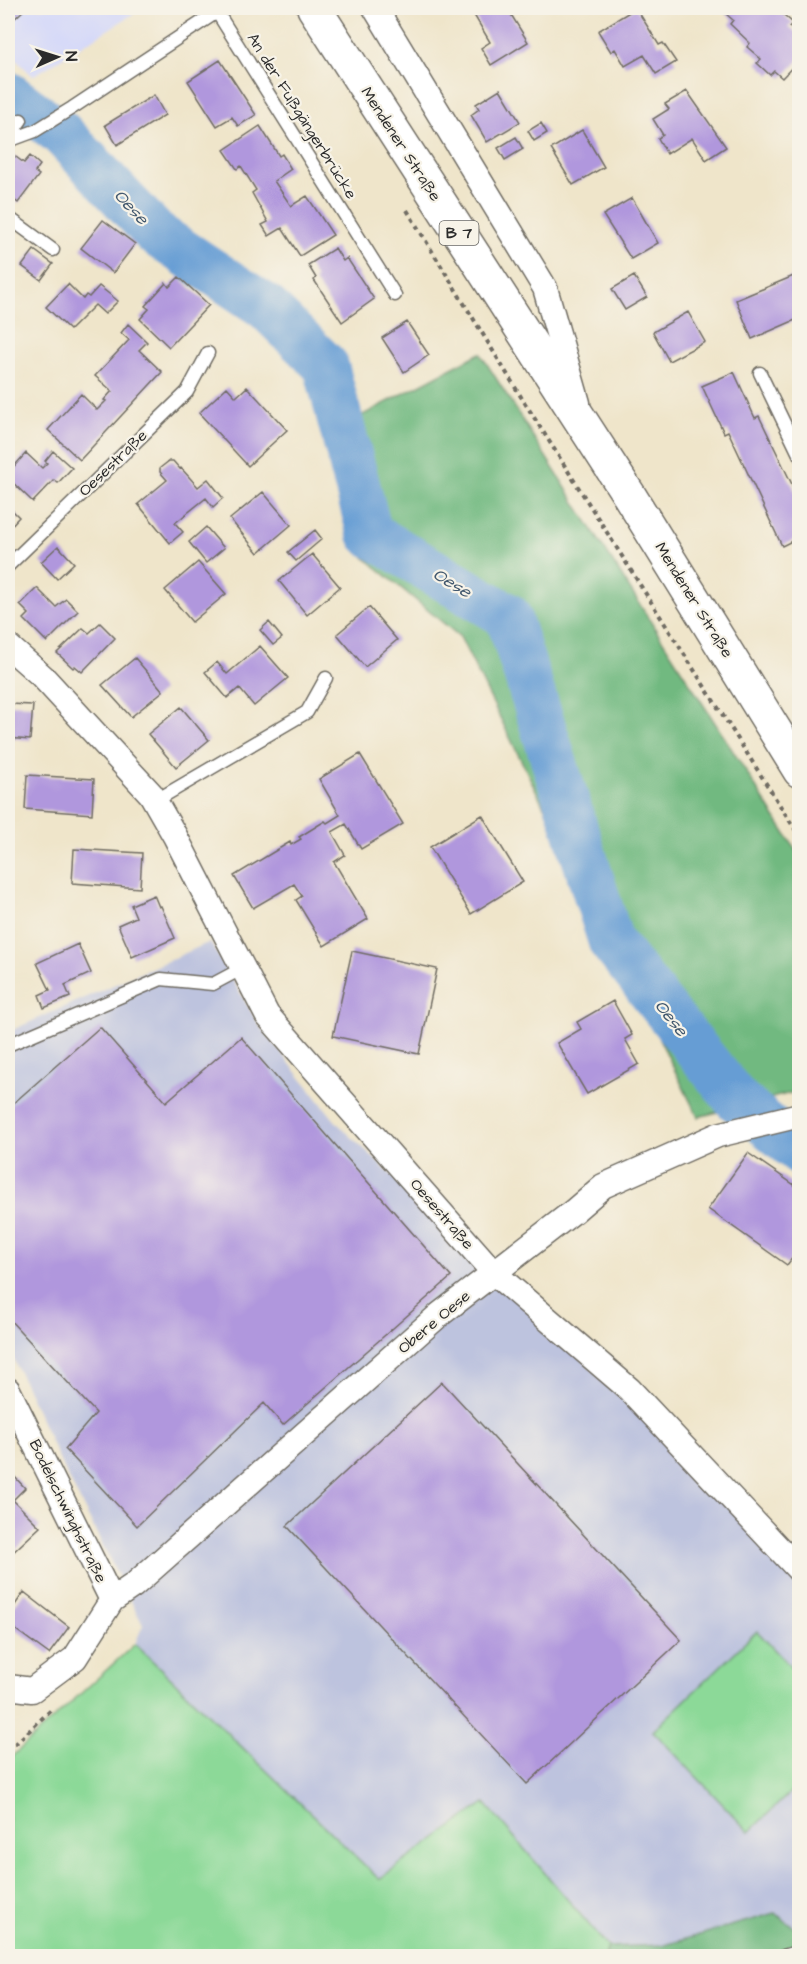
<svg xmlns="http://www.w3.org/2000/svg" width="807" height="1964" viewBox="0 0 807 1964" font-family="'Architects Daughter',sans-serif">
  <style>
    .built { fill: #d4d8f9 }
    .industrial { fill: #bdc3de }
    .green { fill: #8cd998; stroke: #5c8262; stroke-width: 1.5 }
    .forest { fill: #71b980; stroke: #4e7256; stroke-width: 1.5 }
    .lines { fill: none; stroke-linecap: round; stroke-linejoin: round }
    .river { stroke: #669dd4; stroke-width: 46 }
    .building { fill: #b097dd }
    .lane-casing { stroke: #706c63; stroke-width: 15 }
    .street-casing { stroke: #706c63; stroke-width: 27 }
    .primary-casing { stroke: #706c63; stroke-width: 36 }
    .path { stroke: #706c63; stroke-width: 4; stroke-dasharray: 4.5 4.5; stroke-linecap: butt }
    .lane { stroke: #fff; stroke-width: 12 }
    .street { stroke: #fff; stroke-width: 24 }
    .primary { stroke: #fff; stroke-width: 33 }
    .labels { text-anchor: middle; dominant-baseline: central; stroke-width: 4.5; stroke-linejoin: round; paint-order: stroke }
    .shield { fill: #f7f3e8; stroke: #686764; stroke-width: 1.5 }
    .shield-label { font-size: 15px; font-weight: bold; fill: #2b2b2b }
    .street-label { font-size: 16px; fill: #2b2b2b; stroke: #f7f3e8 }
    .water-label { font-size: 18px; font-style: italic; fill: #43596f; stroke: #f7f3e8 }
  </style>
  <rect width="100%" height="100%" fill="#f7f3e8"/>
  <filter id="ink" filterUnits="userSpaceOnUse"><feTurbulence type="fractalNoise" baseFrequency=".0167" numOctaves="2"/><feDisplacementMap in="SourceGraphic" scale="12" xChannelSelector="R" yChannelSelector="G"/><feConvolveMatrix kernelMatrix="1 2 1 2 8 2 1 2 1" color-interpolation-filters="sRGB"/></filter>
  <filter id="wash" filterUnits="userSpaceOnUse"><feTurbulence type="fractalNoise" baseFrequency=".008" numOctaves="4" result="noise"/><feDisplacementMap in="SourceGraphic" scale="24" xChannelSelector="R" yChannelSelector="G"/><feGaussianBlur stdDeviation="1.35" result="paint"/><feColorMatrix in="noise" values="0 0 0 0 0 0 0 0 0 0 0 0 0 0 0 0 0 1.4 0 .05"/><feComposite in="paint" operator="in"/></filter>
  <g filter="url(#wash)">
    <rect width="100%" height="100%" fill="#efe5ca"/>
    <path class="built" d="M8 8H143L33 76 8 52Z"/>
    <path class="industrial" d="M210 942 259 1025 337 1123 494 1273 799 1571V1951L616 1956 485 1803 379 1879 135 1644 143 1625 57 1455 8 1347V1032Z"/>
    <path class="green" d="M757 1631 799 1676 800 1783 749 1832 653 1731Z
      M135 1644 379 1879 485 1803 608 1947 605 1956H8V1760Z"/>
    <path class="forest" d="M480 353 799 855V1091L698 1117 460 637 364 557 323 436Z
      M775 1913 799 1931V1956H605L608 1947 665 1945Z"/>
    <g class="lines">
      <path class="river" d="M8 94 61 133 156 234 266 307 326 366 370 534 508 616 611 942 736 1099 800 1152"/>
    </g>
    <g id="blocks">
      <path class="building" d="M8 8H26L12 21 8 17Z
        M487 8H507L528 42 491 65 481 48 490 42 474 15Z
        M636 8 659 45 663 43 676 62 656 74 644 55 625 66 615 49 611 52 598 31Z
        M730 8H776L793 23 789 27 800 35V59L782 78 774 71 770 75 757 63 761 59 747 47 750 43 730 24 733 20 725 13Z
        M220 60 256 115 238 126 232 117 217 126 188 81Z
        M500 89 520 122 487 142 471 115 479 109 476 104Z
        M687 91 726 147 706 160 692 138 667 154 658 138 663 135 653 119 669 109 665 104Z
        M154 95 165 115 117 145 105 125Z
        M541 123 547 133 534 141 528 131Z
        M260 126 279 156 282 154 291 169 274 181 291 206 307 196 333 235 300 256 282 228 269 236 262 225 268 222 252 193 256 190 241 166 237 169 224 150Z
        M582 130 604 167 573 185 551 149Z
        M516 137 523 149 505 160 498 148Z
        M12 154 24 163 30 156 40 165 35 172 39 175 18 203 8 195V159Z
        M632 198 658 243 631 259 603 215Z
        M103 220 135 244 113 273 81 248Z
        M335 248 343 261 347 258 374 299 342 322 314 280 316 278 308 265Z
        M34 250 53 264 41 280 22 266Z
        M796 275 800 282V318L752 339 736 300Z
        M634 276 647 297 625 310 612 289Z
        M179 277 209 305 169 347 140 319 149 309 145 306 166 283 169 287Z
        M68 284 83 299 86 295 89 297 99 286 118 301 105 314 95 305 70 330 46 307Z
        M688 312 705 342 669 361 653 332Z
        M407 322 429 355 404 372 382 338Z
        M128 324 147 342 139 350 162 372 80 460 48 430 81 394 97 410 106 401 104 400 112 391 95 376 129 340 121 333Z
        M734 372 755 418 759 416 800 501V537L782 546 728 431 724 433 702 386Z
        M227 387 236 397 247 387 287 430 248 466 199 413Z
        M53 451 72 468 58 483 54 480 33 502 8 478V473L26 453 42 468 47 463 45 461Z
        M169 461H173L180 469 181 468 198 487 208 479 223 498 213 507 206 498 175 523 183 532 170 543 138 504 167 480 160 472V468Z
        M263 492 291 525 258 553 230 519Z
        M8 506 19 517 8 529Z
        M206 527 224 548 206 563 189 542Z
        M315 530 322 539 296 561 288 552Z
        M58 546 74 563 57 579 41 562Z
        M312 554 340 587 307 615 279 581Z
        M198 562 226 594 192 622 165 590Z
        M37 588 56 607 66 599 78 611 47 642 24 619 29 614 20 605Z
        M369 607 397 640 365 667 337 634Z
        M269 622 282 638 273 645 260 630Z
        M100 623 115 638 82 672 75 666 73 668 57 653 83 628 89 633Z
        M260 646 288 678 254 706 239 688 227 698 205 672 217 662 227 674Z
        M135 658 163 691 131 717 102 685Z
        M8 704 33 705 30 740 8 738Z
        M181 707 209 740 176 767 148 734Z
        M360 754 403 824 361 849 346 824 332 832 345 855 334 862 368 919 324 946 296 900 302 896 294 884 253 908 234 876 290 842 291 845 301 839 299 837 325 821 327 823 340 815 319 779Z
        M27 775 94 779 92 814 25 809Z
        M482 815 523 882 471 914 430 847Z
        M74 849 142 853 140 888 72 883Z
        M154 895 159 907 161 906 175 938 132 957 118 925 136 917 131 905Z
        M78 944 91 973 65 985 70 997 44 1008 39 995 50 990 37 963Z
        M352 951 437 969 419 1054 333 1036Z
        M613 1001 632 1035 625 1039 639 1064 587 1094 557 1043 581 1029 577 1022Z
        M100 1027 166 1102 241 1037 451 1277 283 1425 264 1403 137 1526 65 1449 96 1413 8 1318V1108Z
        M748 1153 800 1189V1248L787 1265 708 1209Z
        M442 1382 681 1640 527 1784 287 1526Z
        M13 1475 25 1488 13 1500 40 1527 9 1556 8 1554V1480Z
        M24 1592 69 1627 49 1654 8 1624V1615Z"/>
    </g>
  </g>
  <g filter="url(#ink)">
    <use href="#blocks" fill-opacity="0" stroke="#706c63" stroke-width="1.5"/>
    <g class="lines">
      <g class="lane-casing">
        <path id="lane" d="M8 138 21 120
          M8 141 35 131 72 108 217 12 395 295
          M8 217 53 250
          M760 373 800 456
          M8 566 187 392 208 353
          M155 801 307 712 326 678
          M8 1045 161 979 213 984 243 968
          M784 1956 800 1951"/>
      </g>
      <g class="street-casing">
        <path id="street" d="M375 8 545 288 578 403
          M8 646 42 676 151 794 175 836 267 1015 494 1273 629 1389 800 1571
          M8 1390 112 1600
          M8 1687 32 1690 75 1658 112 1600 134 1585 439 1315 574 1211 603 1186 718 1135 800 1115"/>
      </g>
      <g class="primary-casing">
        <path id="primary" d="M314 8 629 495 800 771"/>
      </g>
      <path class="path" d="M407 210 523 400 800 837
        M8 1751 53 1708"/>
      <use href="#lane" class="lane"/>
      <use href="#street" class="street"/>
      <use href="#primary" class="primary"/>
    </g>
  </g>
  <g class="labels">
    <rect class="shield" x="439.5" y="221" width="39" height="24" rx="4.5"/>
    <g class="shield-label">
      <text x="459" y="233">B 7</text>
    </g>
    <g class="street-label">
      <text transform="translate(302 116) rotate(58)">An der Fußgängerbrücke</text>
      <text transform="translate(401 144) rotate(57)">Mendener Straße</text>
      <text transform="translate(113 463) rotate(-44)">Oesestraße</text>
      <text transform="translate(694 600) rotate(58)">Mendener Straße</text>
      <text transform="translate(442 1214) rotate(49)">Oesestraße</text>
      <text transform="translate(434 1322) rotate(-40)">Obere Oese</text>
      <text transform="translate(68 1511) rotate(64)">Bodelschwinghstraße</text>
    </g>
    <g class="water-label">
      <text transform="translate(131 207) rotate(47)">Oese</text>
      <text transform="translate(452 583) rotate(31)">Oese</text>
      <text transform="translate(671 1018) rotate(51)">Oese</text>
    </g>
  </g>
  <rect width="807" height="1964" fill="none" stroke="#f7f3e8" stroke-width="30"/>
  <g transform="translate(57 57) rotate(87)" stroke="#f7f3e8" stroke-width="4.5" paint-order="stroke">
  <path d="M0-4.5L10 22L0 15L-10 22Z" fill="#2b2b2b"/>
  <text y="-9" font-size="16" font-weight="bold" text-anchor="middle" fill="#2b2b2b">N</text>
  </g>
</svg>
